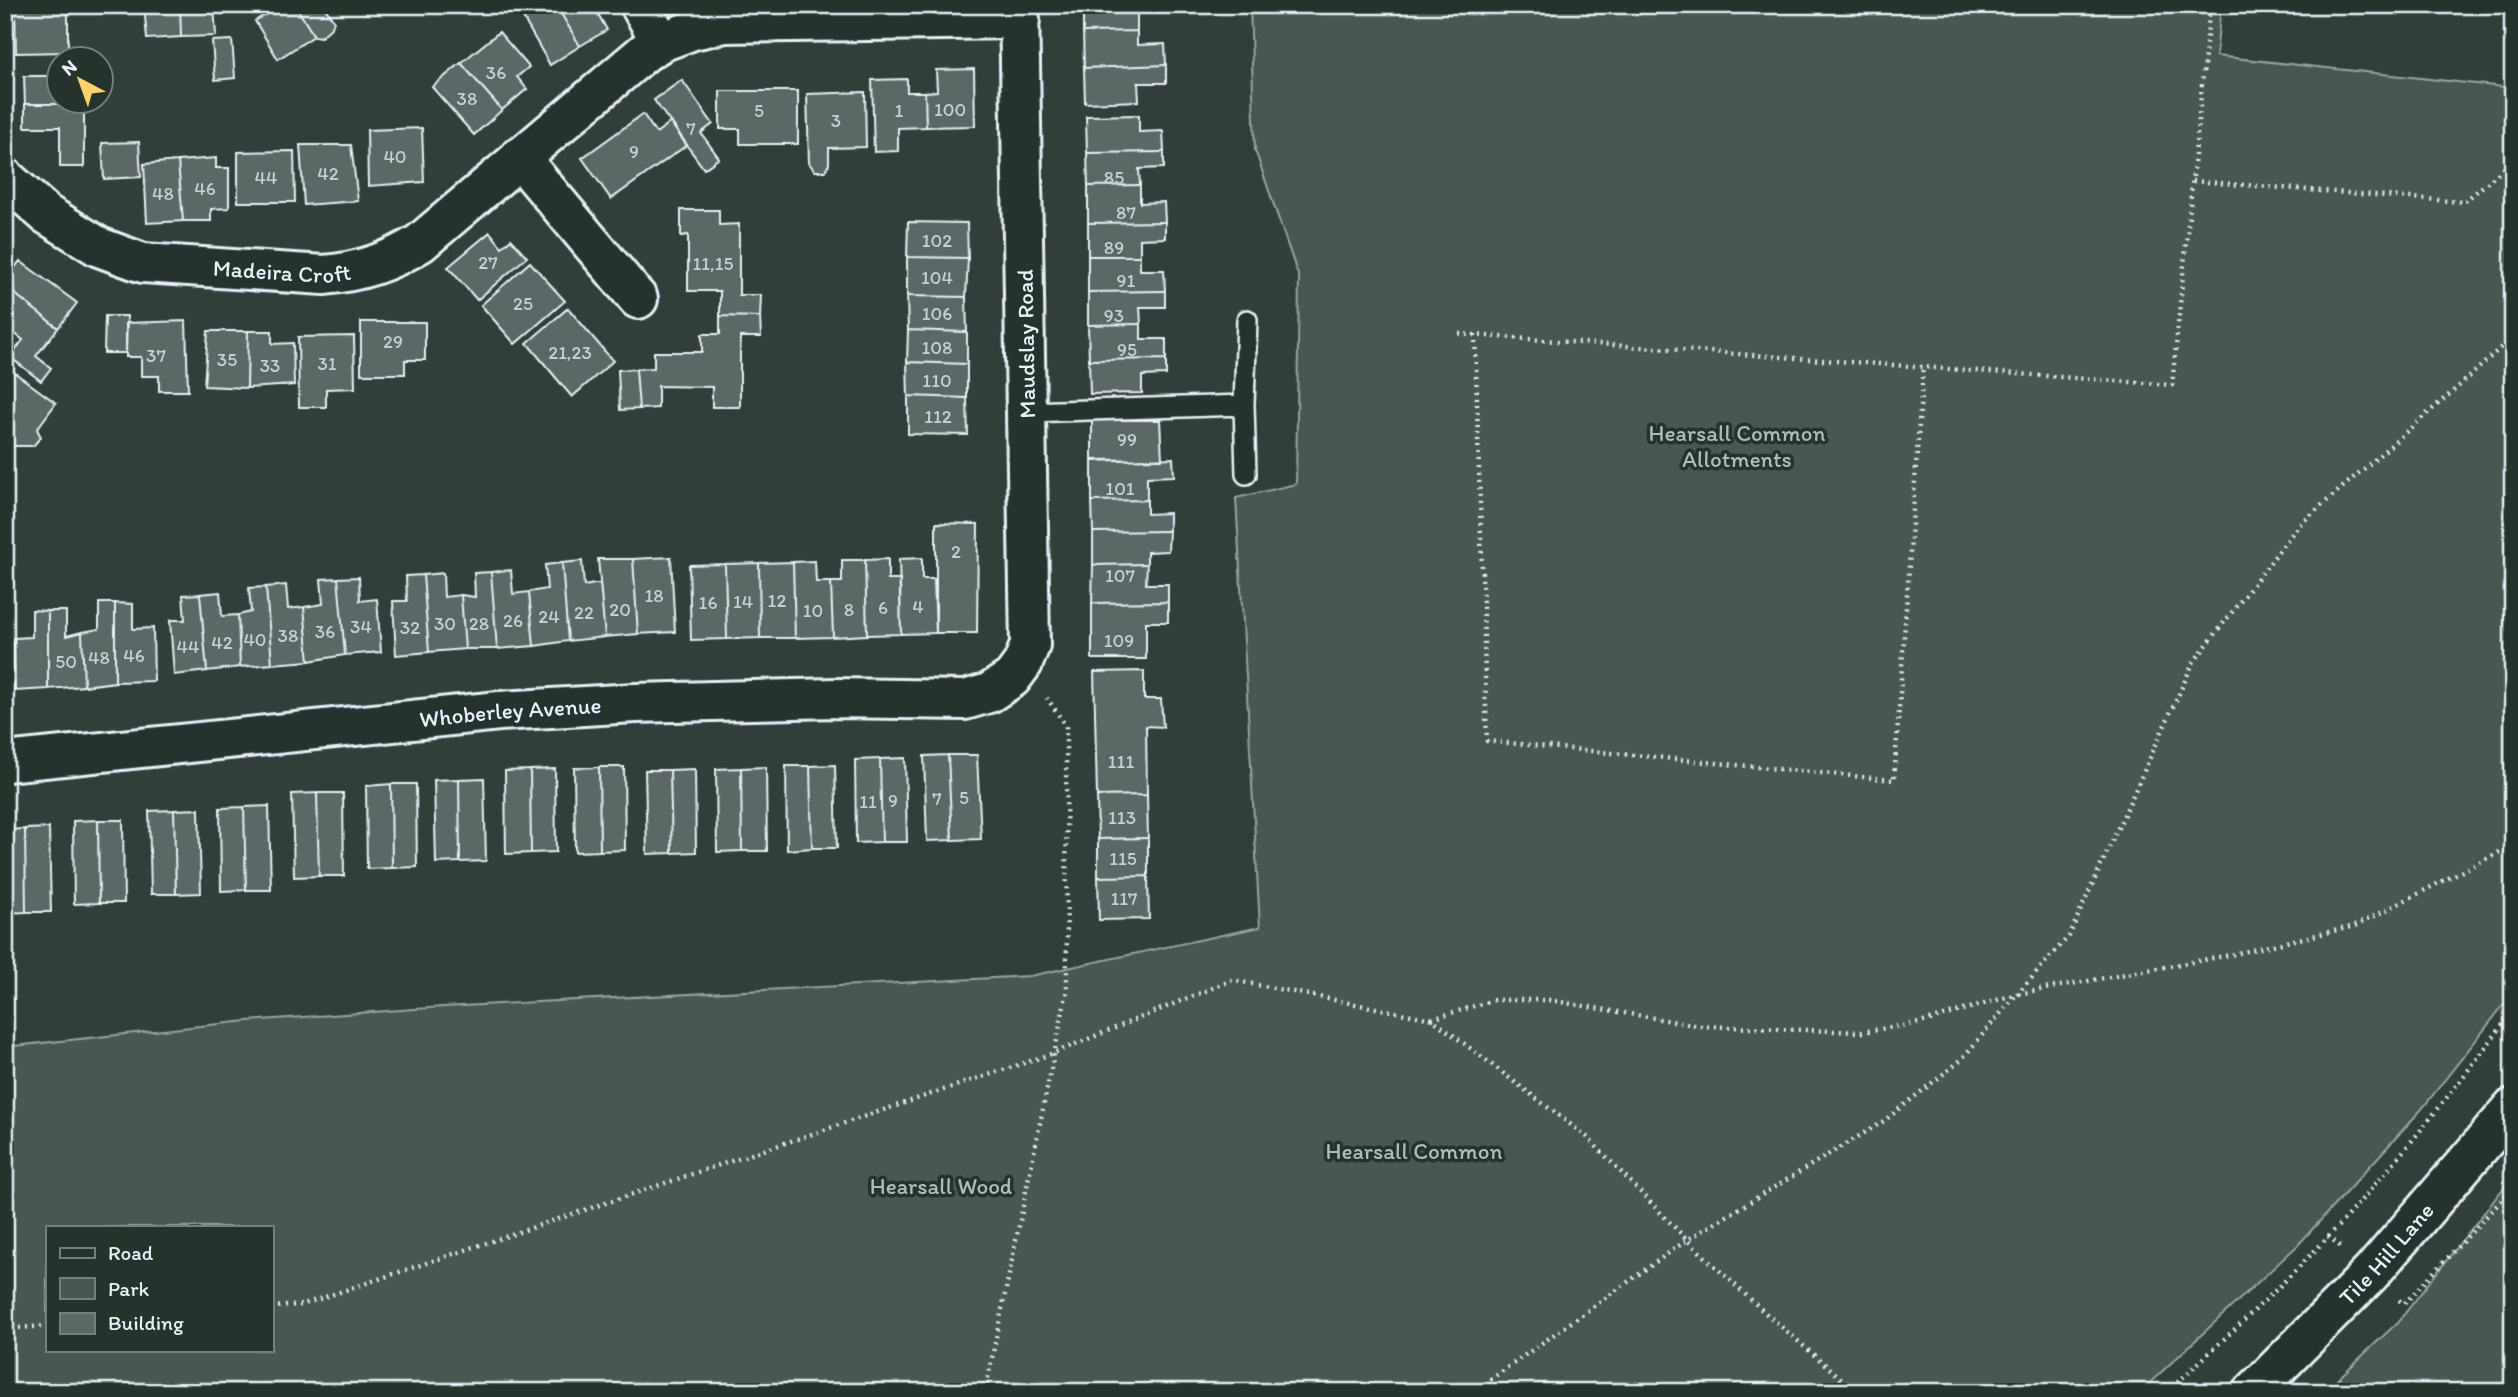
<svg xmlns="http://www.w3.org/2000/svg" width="2518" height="1397" viewBox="0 0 2518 1397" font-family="Itim,sans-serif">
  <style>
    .green { fill: #495651; stroke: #98a4a4; stroke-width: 2; fill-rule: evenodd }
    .building { fill: #5c6865; stroke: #e8f1f8; stroke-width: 2 }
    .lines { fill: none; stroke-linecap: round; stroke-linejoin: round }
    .service-casing { stroke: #e8f1f8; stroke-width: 24 }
    .minor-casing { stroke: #e8f1f8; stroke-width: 44 }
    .secondary-casing { stroke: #e8f1f8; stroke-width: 44 }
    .path { stroke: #e8f1f8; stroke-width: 4.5; stroke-dasharray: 2 5; stroke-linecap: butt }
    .service { stroke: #26332d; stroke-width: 19 }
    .minor { stroke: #26332d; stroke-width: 38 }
    .secondary { stroke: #26332d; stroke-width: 38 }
    .labels { text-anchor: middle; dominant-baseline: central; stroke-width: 7; stroke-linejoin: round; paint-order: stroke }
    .number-label { font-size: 19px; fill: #c5cfd3 }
    .street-label { font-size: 23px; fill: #e8f1f8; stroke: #26332d }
    .park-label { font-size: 23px; fill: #b0bbbe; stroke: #26332d }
  </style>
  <rect width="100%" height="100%" fill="#323e39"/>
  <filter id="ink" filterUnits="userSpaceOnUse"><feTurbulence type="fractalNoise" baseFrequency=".0143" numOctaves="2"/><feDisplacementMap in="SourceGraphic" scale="14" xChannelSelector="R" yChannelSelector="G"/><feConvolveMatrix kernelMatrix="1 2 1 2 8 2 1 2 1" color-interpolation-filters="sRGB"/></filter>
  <g filter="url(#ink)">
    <path class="green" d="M1250 5H2221L2216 56 2513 88V993L2421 1110 2298 1245 2140 1392H5V1047L247 1021 443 1007 1030 976 1260 927 1236 498 1296 484 1299 278 1255 150ZM47 1227H271V1350H47Z
      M2513 1176V1392H2324L2398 1322Z"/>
    <path class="building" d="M15 5H68V52L16 53Z
      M144 5H180L181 37 147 39Z
      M180 5H214L216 36 181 37Z
      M261 5H295L314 36 278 59 255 21 266 14Z
      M295 5H323L334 21 332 27 321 37 314 36Z
      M538 5H556L580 46 550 65 522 16Z
      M556 5H593L607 30 580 46Z
      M1083 5H1164V12L1137 13V31L1083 32Z
      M1137 31V45L1165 44 1166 65 1084 68 1083 32Z
      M499 32 529 67 517 77 527 89 502 110 461 63Z
      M232 40 235 78 215 80 212 41Z
      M461 63 502 110 474 135 432 87Z
      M1166 65V83H1138L1139 101 1085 103 1084 68Z
      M974 69 975 126 926 127 925 92 937 91 936 70Z
      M24 76H60V102H84V104H25Z
      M907 79V92H925L926 127 898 128V151L874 152 872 80Z
      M682 80 713 124 701 133 719 158 704 169 654 100Z
      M720 91H798V144H740V129H720Z
      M865 92 866 147 829 148V164L825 171H815L809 163 807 94Z
      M25 104H84V167H60V127H25Z
      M643 114 656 133 671 122 687 145 611 199 582 158Z
      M1139 115V132L1163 131 1164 152 1087 153 1086 116Z
      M422 128 424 182 368 186 367 130Z
      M139 142 141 177 104 179 102 143Z
      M300 145H351L358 201 304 205Z
      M294 151 295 202H238V152Z
      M1164 152V168L1139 169 1140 185 1088 186 1087 153Z
      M216 158V168H229V208L211 209V221H183L178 161Z
      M178 161 183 221 147 223 144 164Z
      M1140 185V203L1164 202 1165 222 1088 223V186Z
      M681 210H719V225L739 224V295H761L760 317 720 316V291H688V235L681 236Z
      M908 222 967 223 968 258 907 257Z
      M1165 222V238L1140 239V256H1088V223Z
      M490 232 502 247 511 239 527 257 477 300 448 267Z
      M1088 256H1140V270H1164L1165 291 1088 292Z
      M907 257 968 258 966 297 907 296Z
      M20 261 77 303 58 328 5 286V280Z
      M530 262 565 301 515 344 481 305Z
      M5 286 58 328 36 356 51 368 41 381 10 357 23 340 5 326Z
      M1165 291V307H1140L1141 324 1088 325V292Z
      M907 296 966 297 967 332 908 330Z
      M568 308 613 361 572 397 527 343Z
      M105 316H127L126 353H104Z
      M720 316 760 317 761 337H740V407H712V387L658 386V408L639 409 636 369 654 368V352H702V334H720Z
      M186 321 188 391H159V376H141V357H126V323Z
      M361 322H425V360H405V374H361Z
      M1141 324V339H1166V359L1089 360 1088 325Z
      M908 330 967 332V364L907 362Z
      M208 331H248L247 388 204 386Z
      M248 331H272V344L293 343 294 385 247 388Z
      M354 336 355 388 326 389V407H299L298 337Z
      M1166 359V375L1142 376V393L1090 394 1089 360Z
      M907 362 967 364V398L908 396Z
      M7 367 56 403 37 429 41 437 33 446H5Z
      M636 369 639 409 620 410 618 370Z
      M908 396 967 398 968 435 908 434Z
      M1092 420H1160L1162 459 1092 460Z
      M1173 458 1174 476 1147 477V500L1092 501V461Z
      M1147 500V514L1169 513V531L1093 532 1092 501Z
      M936 523 978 524 977 633H936Z
      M1169 531 1168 551 1147 552V564L1093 565V532Z
      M671 557 675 632 638 634 633 559Z
      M922 558V579H934L936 633 901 634 899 559Z
      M598 559H633L638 634 605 637Z
      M888 559V580H900L901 634 867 635 865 560Z
      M842 560H865L867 635 833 637 831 582H842Z
      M582 561 584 586 600 583 605 637 568 641 562 563Z
      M815 561 816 582H831L833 637 795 638 793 562Z
      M793 562 795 638H760L759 563Z
      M562 563 568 641 534 646 529 592 547 589 545 565Z
      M759 563 760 638 727 639 725 564Z
      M725 564 727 639 691 640 689 565Z
      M1147 564 1146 584H1168V602L1092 603 1093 565Z
      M511 570 513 594 529 592 534 646 497 649 491 572Z
      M491 572 497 649H465L461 595 475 597 474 573Z
      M443 573 444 597 461 595 465 649 429 652 423 575Z
      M423 575 429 652 396 655 393 601H407L406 576Z
      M359 577 360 601 377 599 381 652 345 655 338 578Z
      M338 578 345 655 309 661 304 607 323 604 321 579Z
      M286 585 288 609 304 607 309 661 272 664 266 587Z
      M266 587 272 664 240 667 238 615 251 612 249 588Z
      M220 592 222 616 238 615 240 667 207 671 200 594Z
      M200 594 207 671 174 675 170 620H185L183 595Z
      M1168 602V622H1146V659H1092V603Z
      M99 603H115V682L84 686 82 632 99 629Z
      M115 603 133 604V629L153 628 154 681 115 682Z
      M32 610 48 611V689L15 691 14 638 32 637Z
      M48 611H66V636L82 632 84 686 48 689Z
      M14 638 15 691H5V639Z
      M1144 671V699H1161L1163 727 1146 726 1147 795 1097 796 1094 672Z
      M948 755H977L981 839 952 840Z
      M948 755 952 840 927 841 924 756Z
      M905 758 907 842H882L880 759Z
      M880 759 882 842 856 843 855 760Z
      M835 765 837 848H812L810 766Z
      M786 766H810L812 848 787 850Z
      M599 767H624L625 850 600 851Z
      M599 767 600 851 575 852 574 768Z
      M766 767 767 851H742L741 768Z
      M741 768 742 851 717 852 716 769Z
      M555 769 556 852 531 853 530 770Z
      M695 769 696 852 672 853 670 770Z
      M530 770 531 853 506 854 505 771Z
      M645 770H670L672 853 647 854Z
      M484 778 486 861 460 862 459 779Z
      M459 779 460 862 436 863 434 780Z
      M391 784H416L417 867 392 868Z
      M391 784 392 868 367 869 366 786Z
      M317 793H343L344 876H319Z
      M317 793 319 876 294 877 292 794Z
      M1147 795 1148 838 1098 839 1097 796Z
      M269 806 271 890H246L244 807Z
      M244 807 246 890 221 891 220 808Z
      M199 809 201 893 176 894 174 810Z
      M174 810 176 894H151L149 811Z
      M98 820H123L124 903H99Z
      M98 820 99 903 74 904 73 821Z
      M49 828 51 912H26L25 829Z
      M25 829 26 912 5 913V830Z
      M1148 838V876L1098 877V839Z
      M1148 876 1149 919 1099 920 1098 877Z"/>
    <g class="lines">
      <g class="service-casing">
        <path id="service" d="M1244 405 1247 320
          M1027 412 1244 405 1246 474"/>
      </g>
      <g class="minor-casing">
        <g id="minor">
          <path d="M640 5 661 42"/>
          <path d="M519 157 638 299"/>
          <path id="s1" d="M5 178 46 214 99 247 143 263 324 275C360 272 390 262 420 243L645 52 661 42 693 30 725 23 1020 19"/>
          <path id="s2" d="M5 762 499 711 635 703 835 698 965 700 989 693 1012 678 1023 663 1030 645 1019 5"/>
        </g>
      </g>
      <g class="secondary-casing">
        <g id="secondary">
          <path id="s3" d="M2253 1392 2371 1273 2513 1108"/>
        </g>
      </g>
      <path class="path" d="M2193 181 2464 202 2513 161
        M1459 334 2172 385 2210 5
        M1475 334 1487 741 1894 780 1923 367
        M1432 1019 1494 1000H1549L1700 1026 1861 1032 1920 1023 2017 994 2069 936 2193 663 2298 526 2467 379 2513 336
        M2328 1236 2341 1247
        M2399 1300 2404 1304 2513 1188
        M271 1307 301 1305 1054 1053 1232 980 1432 1019 1587 1137 1687 1240 1762 1310 1857 1392
        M5 1329 47 1326
        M985 1392 1067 991 1066 726 1047 698
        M1473 1392 1687 1240 1884 1121 1961 1060 2017 994 2230 955 2355 926 2513 845
        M2167 1392C2222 1341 2277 1291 2328 1237 2394 1166 2455 1089 2513 1011"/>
      <use href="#service" class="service"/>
      <use href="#minor" class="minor"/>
      <use href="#secondary" class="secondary"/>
    </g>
  </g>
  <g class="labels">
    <g class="number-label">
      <text x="496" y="72">36</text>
      <text x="467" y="98">38</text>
      <text x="950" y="109">100</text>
      <text x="759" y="110">5</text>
      <text x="899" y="110">1</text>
      <text x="836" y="120">3</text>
      <text x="691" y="128">7</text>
      <text x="634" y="151">9</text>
      <text x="395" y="156">40</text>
      <text x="328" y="173">42</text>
      <text x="266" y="177">44</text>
      <text x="1114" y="177">85</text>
      <text x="205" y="188">46</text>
      <text x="163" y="193">48</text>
      <text x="1126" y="212">87</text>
      <text x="937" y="240">102</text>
      <text x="1114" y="247">89</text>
      <text x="488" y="262">27</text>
      <text x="713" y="263">11,15</text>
      <text x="937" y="277">104</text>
      <text x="1126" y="280">91</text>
      <text x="523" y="303">25</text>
      <text x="937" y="313">106</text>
      <text x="1114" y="315">93</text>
      <text x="393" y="341">29</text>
      <text x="937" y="347">108</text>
      <text x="1127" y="349">95</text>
      <text x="570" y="352">21,23</text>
      <text x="156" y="355">37</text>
      <text x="227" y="359">35</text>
      <text x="327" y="363">31</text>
      <text x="270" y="365">33</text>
      <text x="937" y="380">110</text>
      <text x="938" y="416">112</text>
      <text x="1127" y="439">99</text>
      <text x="1120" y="488">101</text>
      <text x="956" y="551">2</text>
      <text x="1120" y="575">107</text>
      <text x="654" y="595">18</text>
      <text x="777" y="600">12</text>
      <text x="743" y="601">14</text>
      <text x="708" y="602">16</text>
      <text x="918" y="606">4</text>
      <text x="883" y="607">6</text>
      <text x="620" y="609">20</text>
      <text x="849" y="609">8</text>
      <text x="813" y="610">10</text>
      <text x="584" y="612">22</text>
      <text x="549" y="616">24</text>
      <text x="513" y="620">26</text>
      <text x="445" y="623">30</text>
      <text x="479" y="623">28</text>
      <text x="361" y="626">34</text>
      <text x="410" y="627">32</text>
      <text x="325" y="631">36</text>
      <text x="288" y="635">38</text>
      <text x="255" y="639">40</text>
      <text x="1119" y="640">109</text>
      <text x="222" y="642">42</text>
      <text x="188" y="646">44</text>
      <text x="134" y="655">46</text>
      <text x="99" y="657">48</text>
      <text x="66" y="661">50</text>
      <text x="1121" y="761">111</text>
      <text x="964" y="797">5</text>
      <text x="937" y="798">7</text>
      <text x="893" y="800">9</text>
      <text x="868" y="801">11</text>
      <text x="1122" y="817">113</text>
      <text x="1123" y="858">115</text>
      <text x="1124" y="898">117</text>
    </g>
    <g class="street-label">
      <text stroke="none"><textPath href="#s1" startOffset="303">Madeira Croft</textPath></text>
      <text transform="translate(1026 344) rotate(-91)">Maudslay Road</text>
      <text stroke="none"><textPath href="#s2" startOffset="508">Whoberley Avenue</textPath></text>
      <text stroke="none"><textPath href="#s3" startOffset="192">Tile Hill Lane</textPath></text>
    </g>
    <g class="park-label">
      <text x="1737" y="433">Hearsall Common<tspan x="1737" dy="26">Allotments</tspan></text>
      <text x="1414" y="1151">Hearsall Common</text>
      <text x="941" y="1186">Hearsall Wood</text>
    </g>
  </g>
  <rect width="2518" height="1397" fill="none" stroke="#26332d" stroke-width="28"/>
  <rect x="14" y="14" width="2490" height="1369" fill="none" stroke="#e8f1f8" stroke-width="2.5" filter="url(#ink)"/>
  <rect x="46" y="1226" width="228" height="126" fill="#26332d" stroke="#747f7e" stroke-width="2"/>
  <rect x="60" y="1248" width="35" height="10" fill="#26332d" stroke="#747f7e" stroke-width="2"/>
  <text x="108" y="1260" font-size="21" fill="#e8f1f8">Road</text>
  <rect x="60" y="1278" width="35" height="21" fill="#495651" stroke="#747f7e" stroke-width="2"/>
  <text x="108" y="1296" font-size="21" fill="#e8f1f8">Park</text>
  <rect x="60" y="1313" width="35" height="21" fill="#5c6865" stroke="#747f7e" stroke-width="2"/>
  <text x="108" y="1330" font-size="21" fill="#e8f1f8">Building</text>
  <g transform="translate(80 80) rotate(319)"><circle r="33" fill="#26332d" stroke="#747f7e" stroke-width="2"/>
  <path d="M0-5L12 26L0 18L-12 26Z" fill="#ffd166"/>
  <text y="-10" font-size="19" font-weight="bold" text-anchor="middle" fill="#e8f1f8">N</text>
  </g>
</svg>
